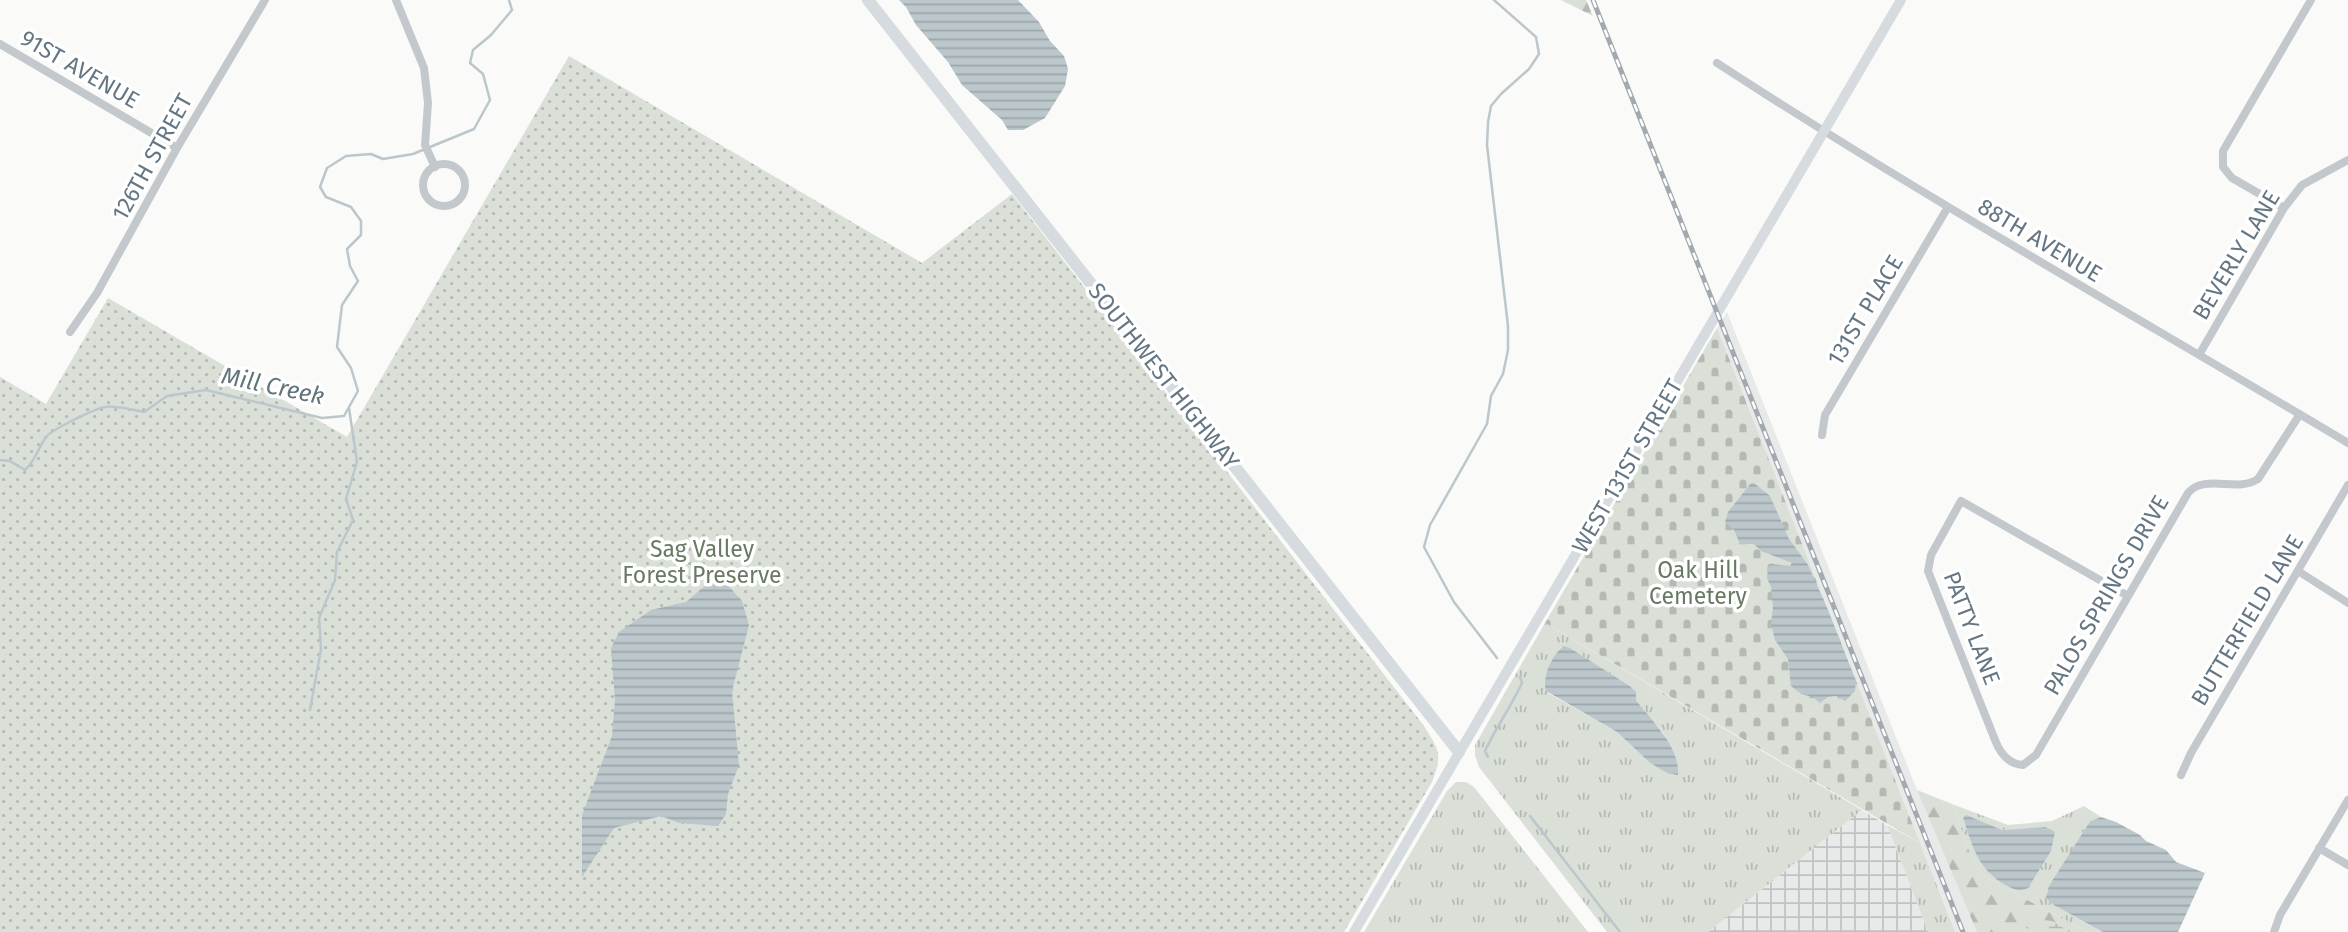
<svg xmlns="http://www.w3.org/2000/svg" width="2348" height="932" viewBox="0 0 2348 932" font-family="'Fira Sans',sans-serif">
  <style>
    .built { fill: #e8e9e9 }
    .industrial { fill: url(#industrial-grid) }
    .grass { fill: url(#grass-tufts); fill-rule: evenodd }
    .forest { fill: url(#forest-firs) }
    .wetland { fill: url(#wetland-marsh) }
    .cemetery { fill: url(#cemetery-stones) }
    .park { fill: url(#park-dots) }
    .water { fill: url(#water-rules) }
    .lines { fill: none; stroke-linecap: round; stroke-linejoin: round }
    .stream { stroke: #bbc7cb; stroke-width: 2.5 }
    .street { stroke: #c3c8cc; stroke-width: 8 }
    .secondary { stroke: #d6dbdf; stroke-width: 10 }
    .primary { stroke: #d6dbdf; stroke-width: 12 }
    .rail-casing { stroke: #a2aab0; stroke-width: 5 }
    .rail { stroke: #fff; stroke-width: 2.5; stroke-dasharray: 8; stroke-linecap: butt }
    .labels { text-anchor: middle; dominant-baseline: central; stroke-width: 7; stroke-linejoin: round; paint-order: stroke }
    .street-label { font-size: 23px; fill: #657683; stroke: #fff }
    .park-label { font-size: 23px; fill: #687a64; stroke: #fff }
    .water-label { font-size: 24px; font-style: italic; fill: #60757c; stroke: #fff }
  </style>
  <defs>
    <pattern id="industrial-grid" width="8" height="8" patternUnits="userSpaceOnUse" patternTransform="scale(1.75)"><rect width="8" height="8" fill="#e8e9e9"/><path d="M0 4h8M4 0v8" fill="none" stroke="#c0c1c2"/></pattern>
    <pattern id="grass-tufts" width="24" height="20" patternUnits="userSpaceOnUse" patternTransform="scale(1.75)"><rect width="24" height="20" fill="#dadfd7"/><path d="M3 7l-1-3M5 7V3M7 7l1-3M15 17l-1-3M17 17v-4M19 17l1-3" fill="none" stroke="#b4b9b4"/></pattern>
    <pattern id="forest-firs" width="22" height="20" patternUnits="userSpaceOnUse" patternTransform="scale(1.75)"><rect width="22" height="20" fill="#dadfd7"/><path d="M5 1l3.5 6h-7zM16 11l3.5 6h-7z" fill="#b4b9b4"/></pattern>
    <pattern id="wetland-marsh" width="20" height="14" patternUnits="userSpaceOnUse" patternTransform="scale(1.75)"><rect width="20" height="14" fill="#dadfd7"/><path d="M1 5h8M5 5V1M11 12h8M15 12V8" fill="none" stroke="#b4b9b4"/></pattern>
    <pattern id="cemetery-stones" width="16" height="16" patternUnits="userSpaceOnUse" patternTransform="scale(1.75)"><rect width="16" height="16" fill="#dadfd7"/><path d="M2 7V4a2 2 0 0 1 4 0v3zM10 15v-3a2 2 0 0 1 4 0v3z" fill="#b4b9b4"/></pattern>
    <pattern id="park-dots" width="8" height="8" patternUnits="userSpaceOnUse" patternTransform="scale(1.75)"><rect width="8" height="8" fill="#dadfd7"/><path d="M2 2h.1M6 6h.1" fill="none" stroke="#b4b9b4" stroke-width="1.8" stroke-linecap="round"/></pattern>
    <pattern id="water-rules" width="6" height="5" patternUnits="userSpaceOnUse" patternTransform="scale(1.75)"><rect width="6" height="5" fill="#bbc7cb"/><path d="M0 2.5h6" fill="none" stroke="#9ca6aa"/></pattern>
  </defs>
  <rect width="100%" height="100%" fill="#fafaf8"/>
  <path class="built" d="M1727 312 1917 790 1977 932H1955L1717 328Z"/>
  <path class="industrial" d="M1862 810 1887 825 1928 932H1708Z"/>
  <path class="grass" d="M1545 623 1862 810 1708 932H1607L1479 767 1475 755V745ZM1561 647 1570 648 1630 686 1636 692V700L1663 733 1673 753 1667 773 1649 762 1617 732 1548 693C1548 674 1550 663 1561 647Z
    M1456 782H1466L1474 787 1588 932H1364L1447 791Z
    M1952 804 2008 825 2052 821 2084 806 2101 817 2092 821 2087 826 2047 892 2050 903 2103 932H2088L1997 884 1982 874 1970 853ZM1963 818 2002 830 2045 827 2027 888C2020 892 2014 890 2007 886 1978 870 1973 848 1963 818Z
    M1887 825 1920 843 1955 932H1928Z"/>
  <path class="forest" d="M1561 0H1586L1593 16Z
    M1917 790 1952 804 1970 853 1982 874 1997 884 2088 932H2046L2025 928 2023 932H1977Z"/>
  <path class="wetland" d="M2043 920 2052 921 2070 932H2023L2025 928Z"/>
  <path class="cemetery" d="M1717 328 1920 843 1545 623Z"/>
  <path class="park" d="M569 56 922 263 1012 194 1424 726C1439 750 1443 755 1432 782L1344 932H0V377L46 404 108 298 347 437Z"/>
  <path class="water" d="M899 0H1018L1039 22 1050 41 1064 56 1068 69 1065 86 1045 118 1023 130H1008L1002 120 962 85 948 62 916 25 906 7Z
    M1751 483H1754L1770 496 1789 539 1808 565 1828 610 1856 681 1855 691 1845 701 1836 696 1828 697 1820 703 1813 697 1801 694 1791 686 1788 659 1775 640 1771 623 1773 607 1771 587 1767 578 1768 568 1772 564 1790 566 1792 563 1761 551 1754 544H1740L1734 530 1725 522 1728 512Z
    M723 580 742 601 749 625 732 691 739 765 728 794 726 814 718 826 679 823 661 816 614 828 582 877V815L612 736 615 700 611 648 619 632 651 610 686 602 707 584Z
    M1563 646 1570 648 1630 686 1636 692V700C1652 721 1680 747 1678 775L1667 773 1660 769 1649 762 1617 732 1546 691C1542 676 1552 656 1563 646Z
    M1966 815 2002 830 2045 827 2055 832 2051 851 2028 888C2019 892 2015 890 2007 886 1978 870 1973 848 1963 818Z
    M2101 817 2116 822 2140 835 2146 841 2166 850 2176 862 2205 873 2178 932H2103L2050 903 2046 897 2049 886 2087 826 2091 821Z"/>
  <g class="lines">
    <path class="stream" d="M1494 0 1536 37 1539 54 1529 69 1501 94 1491 106 1488 122 1487 145 1508 326V350L1503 374 1491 396 1487 424 1430 525 1424 547 1454 602 1497 658
      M0 460 10 461 25 470C36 460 38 448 46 437 51 430 96 408 105 407 117 405 133 410 144 412L167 396 206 390 322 418 344 416 358 391 351 368 337 347 342 305 358 281 350 266 347 249 361 235V221L351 207 326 197 320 187 327 168 346 156 371 154 383 159 413 154 474 129 490 100 483 74 470 63 473 50 491 35 512 10 509 0
      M310 710 321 649 319 618 335 580 337 552 353 520 346 499 357 462 349 408
      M1488 757 1485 751C1496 727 1511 707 1522 683L1520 677
      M1530 816 1620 932"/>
    <path class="street" d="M396 0 424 68 428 103 425 145 435 167
      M0 44 177 148
      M1717 63C1923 197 2137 317 2348 443
      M423 185a21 21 0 1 1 42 0a21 21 0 1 1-42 0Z
      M2284 208 2232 178 2223 167V151L2311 0
      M70 332 97 293 177 148 265 0
      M2199 355 2284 208 2302 185 2348 160
      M1822 435 1825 415 1948 207
      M2298 571 2348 603
      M2128 596 1961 501 1931 555 1928 571 1995 740C2000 753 2009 764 2023 765L2036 755 2188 493C2205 473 2237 493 2258 479L2300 414
      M2181 775 2191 753 2348 485
      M2319 848 2348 865
      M2274 932 2280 915 2348 800"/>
    <path class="secondary" d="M1354 932 1901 0"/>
    <path class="primary" d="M868 0 1459 752"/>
    <g class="rail-casing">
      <path id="rail" d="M1593 0 1963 932"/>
    </g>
    <use href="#rail" class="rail"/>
  </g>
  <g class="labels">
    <g class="street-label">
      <text transform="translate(80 69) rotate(30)">91ST AVENUE</text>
      <text transform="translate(152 157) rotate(-61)">126TH STREET</text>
      <text transform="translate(2040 240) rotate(31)">88TH AVENUE</text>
      <text transform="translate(2236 255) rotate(-59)">BEVERLY LANE</text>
      <text transform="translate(1865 310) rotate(-59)">131ST PLACE</text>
      <text transform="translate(1164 376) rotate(52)">SOUTHWEST HIGHWAY</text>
      <text transform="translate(1627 466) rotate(-60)">WEST 131ST STREET</text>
      <text transform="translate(2106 595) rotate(-60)">PALOS SPRINGS DRIVE</text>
      <text transform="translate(2247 620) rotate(-59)">BUTTERFIELD LANE</text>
      <text transform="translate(1972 628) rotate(69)">PATTY LANE</text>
    </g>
    <g class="park-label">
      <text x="702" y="549">Sag Valley<tspan x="702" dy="26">Forest Preserve</tspan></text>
      <text x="1698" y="570">Oak Hill<tspan x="1698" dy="26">Cemetery</tspan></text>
    </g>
    <g class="water-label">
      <text transform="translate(273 386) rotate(12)">Mill Creek</text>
    </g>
  </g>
</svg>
